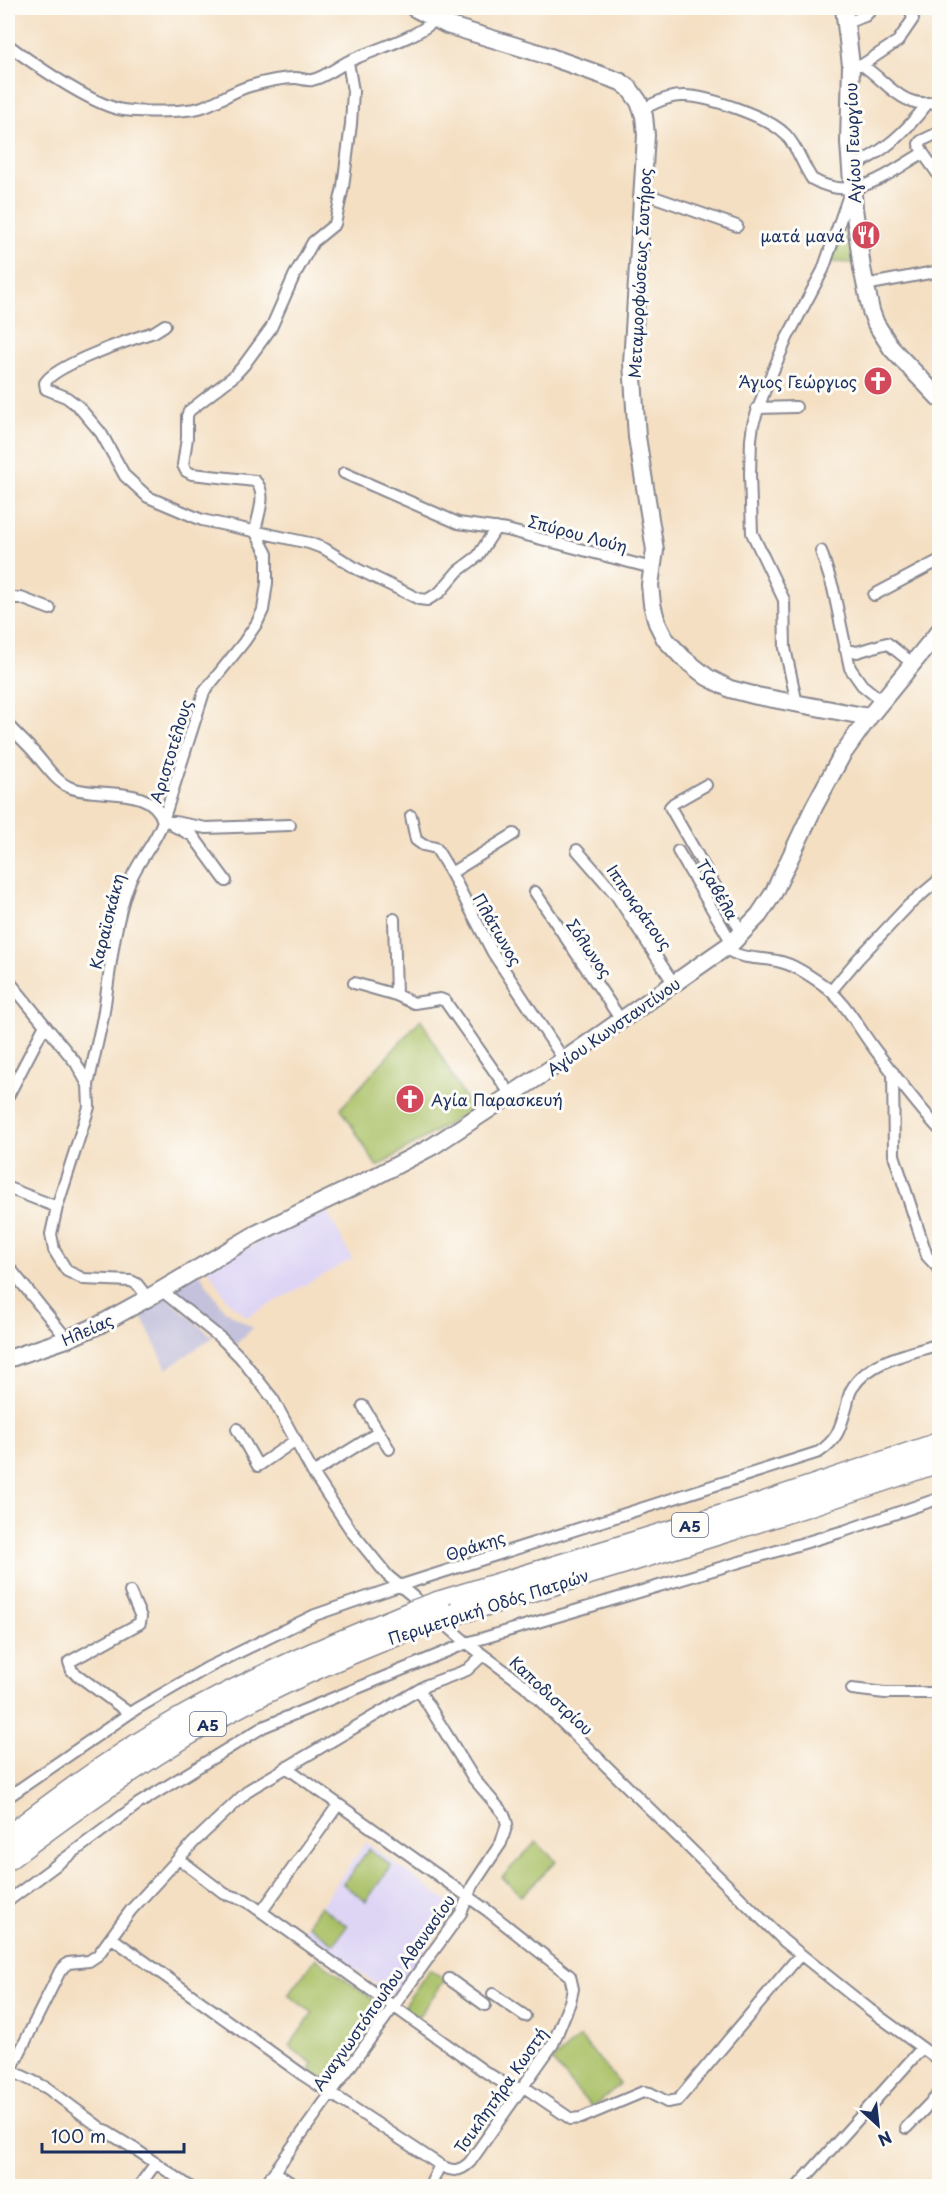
<svg xmlns="http://www.w3.org/2000/svg" width="947" height="2194" viewBox="0 0 947 2194" font-family="'Playpen Sans',sans-serif">
  <style>
    .built { fill: #ded5f5 }
    .industrial { fill: #c3c1db }
    .green { fill: #a9c065; stroke: #627862; stroke-width: 1.5 }
    .lines { fill: none; stroke-linecap: round; stroke-linejoin: round }
    .street-casing { stroke: #888790; stroke-width: 14 }
    .secondary-casing { stroke: #888790; stroke-width: 20 }
    .highway-casing { stroke: #888790; stroke-width: 24 }
    .street { stroke: #fff; stroke-width: 10 }
    .secondary { stroke: #fff; stroke-width: 16 }
    .highway { stroke: #fff; stroke-width: 21 }
    .highway-bridge-casing { stroke: #888790; stroke-width: 24; stroke-linecap: butt }
    .highway-bridge { stroke: #fff; stroke-width: 21 }
    .labels { text-anchor: middle; dominant-baseline: central; stroke-width: 6; stroke-linejoin: round; paint-order: stroke }
    .shield { fill: #fdfcf7; stroke: #5f6c8c; stroke-width: 1.5 }
    .shield-label { font-size: 15px; font-weight: bold; fill: #1b2f5e }
    .street-label { font-size: 16px; fill: #1b2f5e; stroke: #fdfcf7 }
    .poi-label { font-size: 16px; fill: #1b2f5e; stroke: #fdfcf7; text-anchor: end }
  </style>
  <rect width="100%" height="100%" fill="#fdfcf7"/>
  <filter id="ink" filterUnits="userSpaceOnUse"><feTurbulence type="fractalNoise" baseFrequency=".0167" numOctaves="2"/><feDisplacementMap in="SourceGraphic" scale="12" xChannelSelector="R" yChannelSelector="G"/><feConvolveMatrix kernelMatrix="1 2 1 2 8 2 1 2 1" color-interpolation-filters="sRGB"/></filter>
  <filter id="wash" filterUnits="userSpaceOnUse"><feTurbulence type="fractalNoise" baseFrequency=".008" numOctaves="4" result="noise"/><feDisplacementMap in="SourceGraphic" scale="24" xChannelSelector="R" yChannelSelector="G"/><feGaussianBlur stdDeviation="1.35" result="paint"/><feColorMatrix in="noise" values="0 0 0 0 0 0 0 0 0 0 0 0 0 0 0 0 0 1.4 0 .05"/><feComposite in="paint" operator="in"/></filter>
  <g filter="url(#wash)">
    <rect width="100%" height="100%" fill="#f4dfc2"/>
    <path class="built" d="M326 1209 352 1259 247 1317 228 1301 207 1267Z
      M366 1842 455 1907 393 1996 302 1932Z"/>
    <path class="industrial" d="M198 1271 224 1310 253 1328 235 1345 168 1290Z
      M161 1293 213 1337 167 1369 138 1309Z"/>
    <path class="green" d="M840 230 853 233 857 263 830 262Z
      M421 1019 471 1110 377 1167 341 1108Z
      M536 1842 556 1861 521 1896 502 1877Z
      M369 1849 391 1866 366 1901 343 1884Z
      M320 1906 347 1926 334 1944 307 1924Z
      M316 1958 384 2008 333 2079C324 2082 317 2075 310 2070L313 2064 289 2046 313 2013 288 1995Z
      M430 1969 445 1980 418 2017 403 2007Z
      M580 2037 620 2084 592 2108 552 2061Z"/>
  </g>
  <g filter="url(#ink)">
    <g class="lines">
      <g class="street-casing">
        <path id="street" d="M846 23 865 16 873 8
          M8 45C34 64 87 101 118 109 135 113 183 112 199 108 217 103 232 91 250 86 264 82 280 78 295 78 301 78 306 81 312 80 325 77 337 67 349 61 373 50 416 38 435 20
          M851 65H862C888 82 903 112 940 101
          M862 65 898 41 913 19 910 8
          M643 109C655 103 668 96 682 96 706 95 769 117 786 135 798 148 802 164 812 179 855 204 886 174 923 153L919 144 921 141 940 132
          M923 153 940 177
          M851 167C886 151 905 132 928 103
          M643 193 737 226
          M865 285 940 271
          M165 325 154 332C132 339 54 365 45 383L46 389 66 397 78 406 101 433 125 476 148 497 202 520 309 543 325 549 357 569 419 599 427 600 440 592 458 571 478 556 496 528
          M757 408 796 407
          M344 473 458 523 507 530 652 568
          M255 531C258 515 268 493 255 481L192 474 186 471 183 465 187 438V416L189 411 234 376 244 365 271 328 294 276 313 242 335 224 343 187 351 124 353 91 348 62
          M821 551 833 588 850 668 862 685 882 701
          M874 595 940 560
          M8 598H21L50 609
          M845 649 857 652 887 643 912 663
          M797 704 785 648 784 600 752 533 750 474 751 439 753 424 764 392 787 338 823 270 850 192
          M8 725C16 734 25 742 33 751 44 763 55 781 69 787 97 799 152 783 163 821 155 845 136 862 128 886 113 928 110 974 103 1017 98 1040 93 1062 88 1085
          M706 785 674 803 670 807 742 933
          M411 816 416 840 423 845 436 848 451 873
          M163 821 204 692 244 642 257 623 263 610 267 583V554L255 531
          M163 821 175 822 206 828 290 825
          M174 826 193 836 226 881
          M514 834 451 873 493 953 564 1060
          M577 850 616 895 674 984
          M678 851 732 943
          M535 892 621 1020
          M394 919 396 995 414 1003 440 999 445 1001 511 1095
          M725 948C741 960 758 957 777 961 793 964 809 975 822 984 847 1002 858 1028 876 1051 897 1078 917 1105 940 1130
          M8 980 76 1063 88 1085 89 1107 57 1207 51 1234 54 1250 67 1271 84 1279 131 1281 137 1284 148 1298
          M354 983 396 995
          M831 991 858 959 909 905 940 879
          M893 1072 894 1155 927 1256 940 1270
          M8 1096 45 1025
          M8 1188 57 1207
          M8 1266 67 1339
          M161 1290 223 1340 240 1357 273 1399 313 1473 352 1532 388 1576 427 1608
          M363 1406 389 1449
          M237 1429 258 1466 296 1440
          M313 1473 379 1432
          M439 1619 467 1643 524 1685 784 1941 869 2009 940 2061
          M852 1689 885 1693H940
          M129 1713 72 1671 69 1662 140 1623 141 1617 130 1592
          M286 1767 488 1911 570 1976 573 1989 570 2002 553 2044 470 2162C460 2172 452 2172 440 2165L430 2186
          M8 1797 136 1709 207 1668 315 1615 399 1586 819 1452C839 1438 840 1428 847 1405 848 1399 849 1392 853 1387 870 1360 911 1353 940 1344
          M179 1859 225 1894 245 1900 484 2071 510 2087 527 2089 571 2119 581 2118 643 2092 650 2093 667 2102 678 2100 800 1955
          M8 1901 138 1804 263 1727 467 1643 844 1531 940 1498
          M262 1911 338 1805
          M112 1938 303 2075 440 2165
          M449 1979 485 2005
          M493 1994 525 2016
          M8 2069 47 2088 102 2129 135 2149 189 2186
          M11 2070 60 1971 68 1963 89 1961 98 1955 131 1910 193 1843 250 1789 427 1685 467 1670 483 1655
          M906 2128 940 2093
          M275 2172 295 2186
          M139 2186 156 2163
          M264 2186 461 1913 473 1885 501 1843 507 1824 504 1814 474 1779 419 1690
          M798 2186 922 2048"/>
      </g>
      <g class="secondary-casing">
        <path id="secondary" d="M414 8 447 25 542 54 621 82 629 88 639 102 644 116 646 135 632 363 637 437 655 550 650 585 652 604 657 623 665 639 683 658 707 677 730 689 757 696 869 717
          M844 8 851 65 849 143 854 208 862 268 871 311 876 324 892 349 940 399
          M8 1359 67 1339 99 1325 148 1298 256 1234 376 1176 433 1146 564 1060 732 943 759 915 773 894 814 807 842 755 869 717 940 630"/>
      </g>
      <g class="highway-casing">
        <path id="highway" d="M439 1602 754 1506 940 1443
          M455 1614C617 1565 779 1517 940 1461
          M8 1837C62 1795 118 1754 178 1720 253 1677 334 1644 414 1611
          M8 1859C65 1816 123 1774 184 1737 261 1691 344 1654 428 1623"/>
      </g>
      <use href="#street" class="street"/>
      <use href="#secondary" class="secondary"/>
      <use href="#highway" class="highway"/>
      <g class="highway-bridge-casing">
        <path id="highway-bridge" d="M414 1611 439 1602
          M428 1623 455 1614"/>
      </g>
      <use href="#highway-bridge" class="highway-bridge"/>
    </g>
  </g>
  <defs>
    <g id="restaurant-disc" transform="scale(1.5)"><circle r="9.5" fill="#d1495b" stroke="#fdfcf7"/><path d="M-5-6h1v4h1v-4h1v4h1v-4h1v5L-1.5 .5V6h-2V.5L-5-1ZM5-6V6H3V1.5H1.5Q1.5-4 5-6Z" fill="#fff"/></g>
    <g id="church-disc" transform="scale(1.5)"><circle r="9.5" fill="#d1495b" stroke="#fdfcf7"/><path d="M-1.2-6h2.4v3.5h3.3v2.4h-3.3V6h-2.4V-.1h-3.3v-2.4h3.3Z" fill="#fff"/></g>
  </defs>
  <g fill-rule="evenodd">
    <use href="#restaurant-disc" x="866" y="235"/>
    <use href="#church-disc" x="878" y="381"/>
    <use href="#church-disc" x="410" y="1099"/>
  </g>
  <g class="labels">
    <g class="shield">
      <rect x="672" y="1513" width="36" height="24" rx="4.5"/>
      <rect x="190" y="1712" width="36" height="24" rx="4.5"/>
    </g>
    <g class="shield-label">
      <text x="690" y="1525">Α5</text>
      <text x="208" y="1724">Α5</text>
    </g>
    <g class="street-label">
      <text transform="translate(852 143) rotate(-92)">Αγίου Γεωργίου</text>
      <text transform="translate(639 273) rotate(-87)">Μεταμορφώσεως Σωτήρος</text>
      <text transform="translate(578 533) rotate(15)">Σπύρου Λούη</text>
      <text transform="translate(170 751) rotate(-73)">Αριστοτέλους</text>
      <text transform="translate(718 889) rotate(60)">Τζαβέλα</text>
      <text transform="translate(640 907) rotate(55)">Ιπποκράτους</text>
      <text transform="translate(106 921) rotate(-76)">Καραϊσκάκη</text>
      <text transform="translate(498 929) rotate(60)">Πλάτωνος</text>
      <text transform="translate(590 948) rotate(56)">Σόλωνος</text>
      <text transform="translate(613 1026) rotate(-35)">Αγίου Κωνσταντίνου</text>
      <text transform="translate(87 1329) rotate(-24)">Ηλείας</text>
      <text transform="translate(475 1545) rotate(-18)">Θράκης</text>
      <text transform="translate(488 1606) rotate(-18)">Περιμετρική Οδός Πατρών</text>
      <text transform="translate(552 1695) rotate(43)">Καποδιστρίου</text>
      <text transform="translate(383 1992) rotate(-55)">Αναγνωστόπουλου Αθανασίου</text>
      <text transform="translate(500 2090) rotate(-55)">Τσικλητήρα Κωστή</text>
    </g>
    <g class="poi-label">
      <text x="845" y="235">ματά μανά</text>
      <text x="857" y="381">Άγιος Γεώργιος</text>
      <text x="431" y="1099" text-anchor="start">Αγία Παρασκευή</text>
    </g>
  </g>
  <rect width="947" height="2194" fill="none" stroke="#fdfcf7" stroke-width="30"/>
  <g transform="translate(878 2125) rotate(153)" stroke="#fdfcf7" stroke-width="4.5" paint-order="stroke">
  <path d="M0-4.5L10 22L0 15L-10 22Z" fill="#1b2f5e"/>
  <text y="-9" font-size="16" font-weight="bold" text-anchor="middle" fill="#1b2f5e">N</text>
  </g>
  <path d="M42 2143v9h142v-9" fill="none" stroke="#1b2f5e" stroke-width="3"/>
  <text x="51" y="2143" font-size="18" fill="#1b2f5e" stroke="#fdfcf7" stroke-width="4.5" paint-order="stroke">100 m</text>
</svg>
